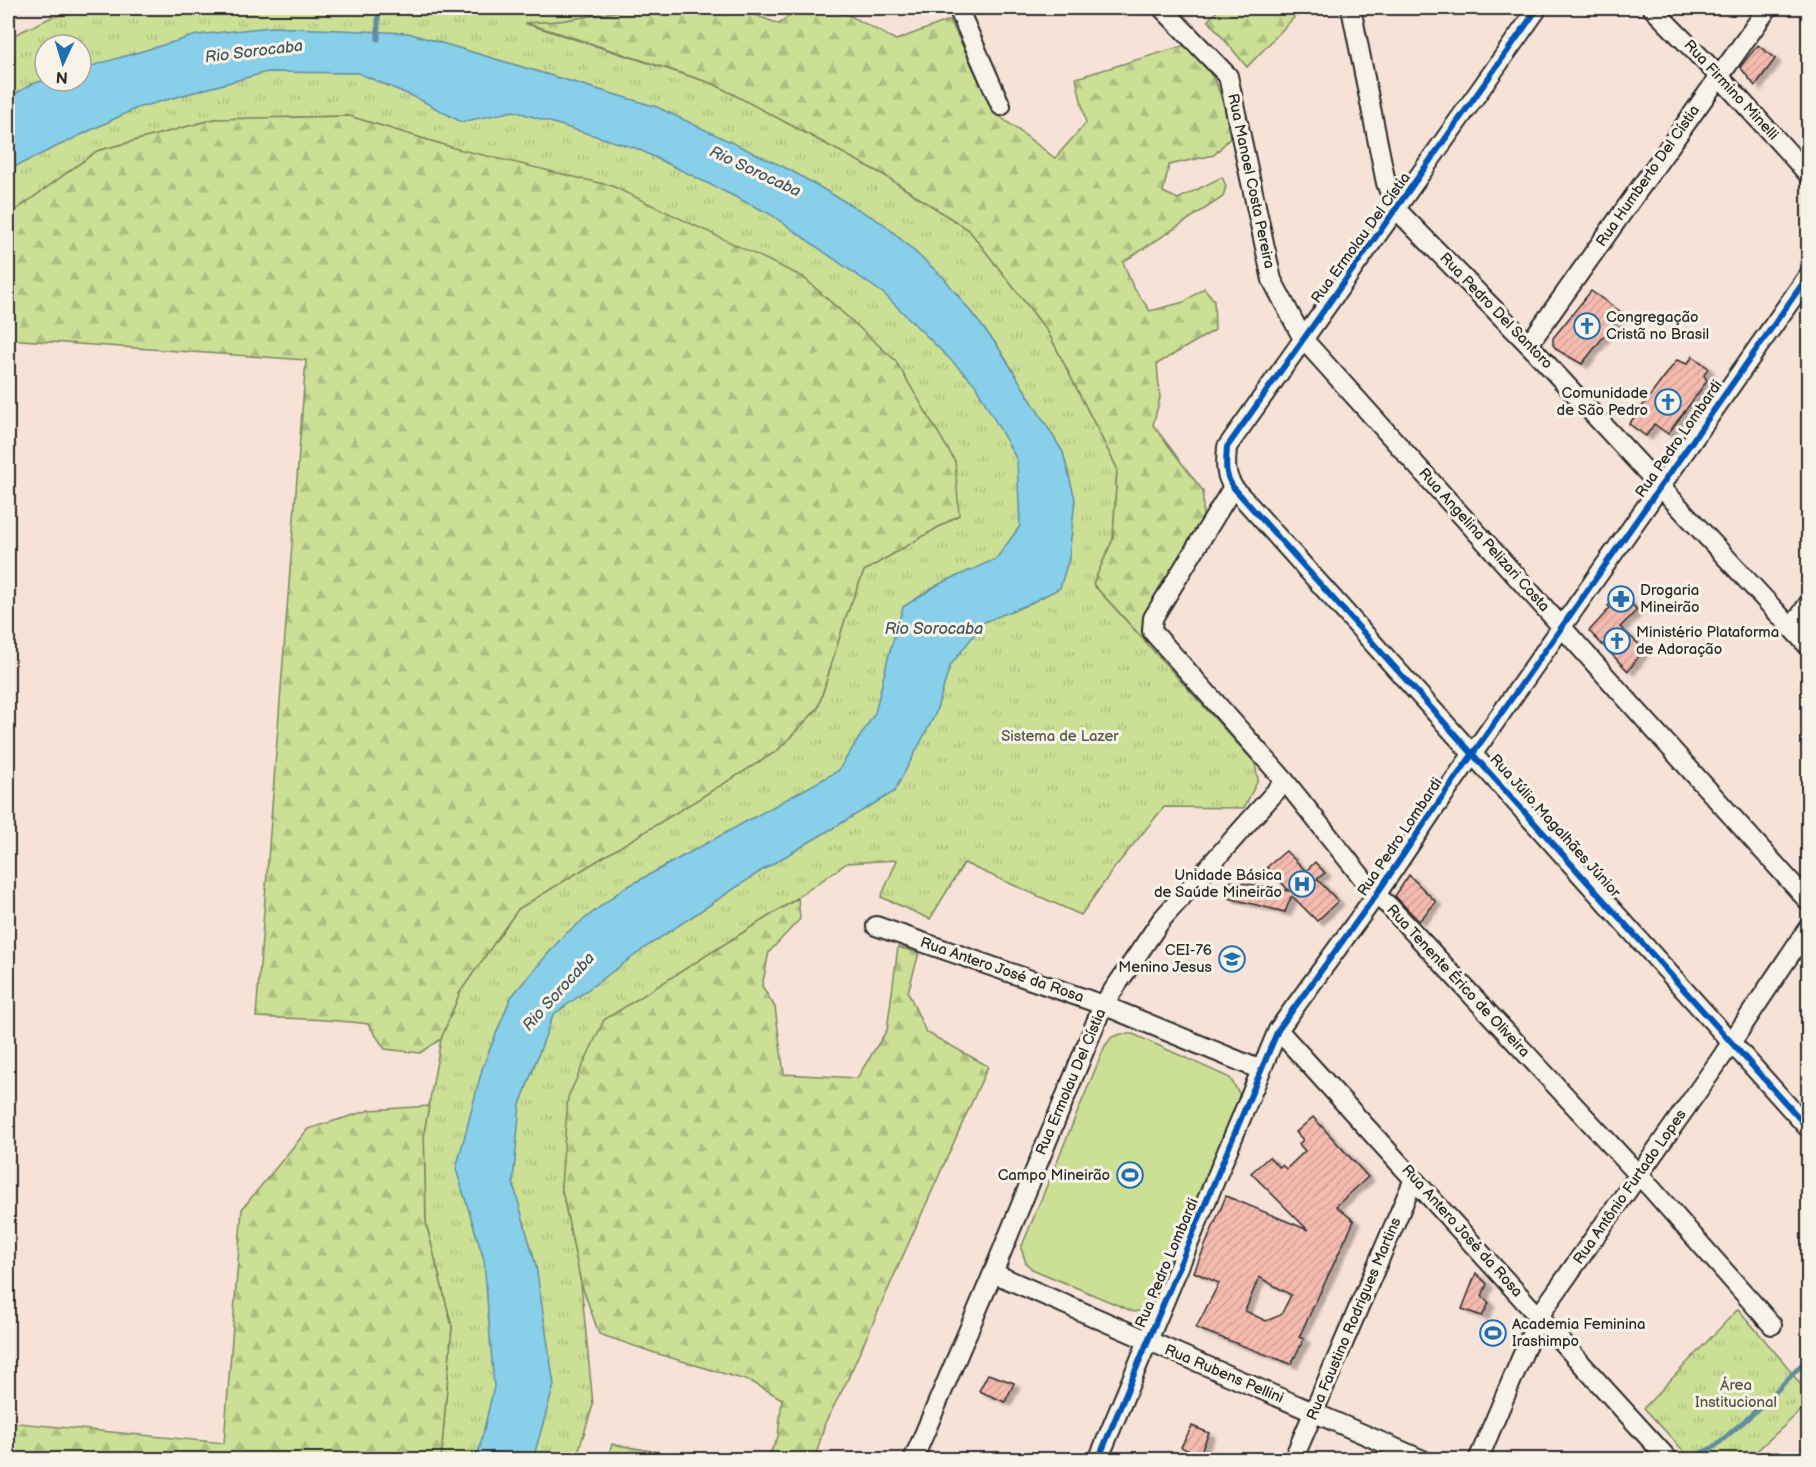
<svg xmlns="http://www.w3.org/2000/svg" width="1816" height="1467" viewBox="0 0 1816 1467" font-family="'Balsamiq Sans',sans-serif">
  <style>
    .grass { fill: url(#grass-tufts); stroke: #7b8660; stroke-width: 1.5; fill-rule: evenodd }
    .forest { fill: url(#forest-firs); stroke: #7b8660; stroke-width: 1.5 }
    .pitch { fill: #cbe095; stroke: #7b8660; stroke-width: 1.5 }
    .water { fill: #88cfea; stroke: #638d9e; stroke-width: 1.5 }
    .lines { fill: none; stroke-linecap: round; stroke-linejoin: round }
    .stream { stroke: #638d9e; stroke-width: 5 }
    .building { fill: url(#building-hatch); stroke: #2b2b2b; stroke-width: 1.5; fill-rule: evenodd; filter: url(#shadow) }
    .street-casing { stroke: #2b2b2b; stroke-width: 22 }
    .street { stroke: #f7f3e8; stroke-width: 18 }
    .cycleway-casing { stroke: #f7f3e8; stroke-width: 10 }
    .cycleway { stroke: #0057b8; stroke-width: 6 }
    .labels { text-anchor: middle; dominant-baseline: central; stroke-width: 6; stroke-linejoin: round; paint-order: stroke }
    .street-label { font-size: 15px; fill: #2b2b2b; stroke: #f7f3e8 }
    .poi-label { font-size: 15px; fill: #2b2b2b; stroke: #f7f3e8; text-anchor: start }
    .park-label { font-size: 15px; fill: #535846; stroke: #f7f3e8 }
    .water-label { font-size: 16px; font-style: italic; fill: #42545b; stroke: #f7f3e8 }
  </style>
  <defs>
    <pattern id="grass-tufts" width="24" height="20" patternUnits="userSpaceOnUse" patternTransform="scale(1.5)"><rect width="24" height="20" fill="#cbe095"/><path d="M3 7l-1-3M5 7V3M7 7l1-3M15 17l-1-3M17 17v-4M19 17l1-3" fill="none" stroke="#aec081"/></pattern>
    <pattern id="forest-firs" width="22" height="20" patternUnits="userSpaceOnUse" patternTransform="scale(1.5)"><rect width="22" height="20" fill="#cbe095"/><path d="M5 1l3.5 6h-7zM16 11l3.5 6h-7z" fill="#aec081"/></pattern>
    <pattern id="building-hatch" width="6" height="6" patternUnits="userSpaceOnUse" patternTransform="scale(1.5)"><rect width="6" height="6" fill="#f6bbaf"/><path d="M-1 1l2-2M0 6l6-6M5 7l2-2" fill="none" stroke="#d3a197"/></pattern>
    <filter id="shadow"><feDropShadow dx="6" dy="4" stdDeviation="1.5" flood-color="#0004"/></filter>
  </defs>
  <rect width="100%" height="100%" fill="#f7e2d7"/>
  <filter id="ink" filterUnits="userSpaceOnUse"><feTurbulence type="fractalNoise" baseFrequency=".0167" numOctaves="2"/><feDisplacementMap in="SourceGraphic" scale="12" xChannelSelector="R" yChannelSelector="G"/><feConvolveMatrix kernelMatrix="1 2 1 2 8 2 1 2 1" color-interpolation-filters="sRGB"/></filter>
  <g filter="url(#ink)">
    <path class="grass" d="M98 8H640L560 21 527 24 714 84 884 175 969 230 1048 332 1117 468 1113 539 1093 584 1255 763 1258 780 1244 808 1164 807 1115 867 1081 915 964 863 930 919 881 897 897 860 847 863 791 902 605 1020 561 1185 581 1283 593 1405 576 1459H441L452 1327 426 1223 424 1132 441 1039 460 992 518 909 777 751 818 708 846 616 864 571 959 515 454 148 349 116 215 119 97 151 8 216V38L52 17ZM45 45H81V81H45Z
      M1738 1309 1786 1365 1808 1395V1404L1748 1459H1691L1644 1408Z"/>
    <path class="forest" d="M640 8H737L779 24 798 8H835L896 40 950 20 994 112 1055 158 1086 123 1076 78 1189 44 1216 82 1226 112 1230 138 1214 155 1169 165 1163 192 1178 199 1222 177 1226 186 1223 197 1123 262 1133 287 1150 311 1184 302 1204 288 1214 300 1215 330 1157 364 1160 398 1153 425 1203 491V524L1148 619 1146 642 1093 584 1113 539 1117 468 1048 332 969 230 884 175 714 84 559 33 525 23 560 21Z
      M1220 8H1303L1247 67 1208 20Z
      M349 116 454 148 612 186 803 277 895 360 955 461 959 515 864 571 846 616 818 708 777 751 518 909 460 992 441 1039 420 1053 385 1049 368 1024C331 1019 294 1019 256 1017L306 360 8 339V216L97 151 215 119Z
      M798 898 800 919 769 952 762 986 775 1007 784 1074 857 1078 887 1030 898 947 919 953 908 992 926 1032 988 1066 846 1383 825 1423 815 1459H767L778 1437 782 1399 752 1382 655 1353 599 1334 581 1283 561 1185 568 1097 604 1020Z
      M429 1106 424 1132 426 1223 452 1327 441 1459H8V1422L224 1443 242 1209 308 1129 370 1110Z
      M612 1444 657 1452 672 1459H607Z"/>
    <path class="pitch" d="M1121 1034H1133L1230 1078 1239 1093 1240 1102 1152 1305 1147 1309 1134 1312 1032 1269 1026 1263 1021 1248 1105 1046 1112 1037Z"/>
    <path class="water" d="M271 27 408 33 657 107 790 170 884 224 944 278 997 345 1063 452 1075 499 1069 558 1060 588 1027 605 984 622 950 666 935 715 894 792 764 869 649 945 553 1015 520 1105 513 1183 536 1266 554 1385 533 1459H477L494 1387 484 1260 456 1169 483 1066 511 997 564 935 623 889 838 771 875 713 889 654 903 607 939 584 996 559 1020 526 1017 460 974 383 884 294 770 214 638 149 514 111 461 122 419 99 358 73 267 72 137 108 8 170V98L32 84 45 80 81 81V69L197 35Z"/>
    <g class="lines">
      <path class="stream" d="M378 39V8
        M1699 1454 1714 1447 1764 1404 1808 1358"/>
    </g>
    <path class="building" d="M1758 45 1775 59 1755 86 1740 67Z
      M1591 291 1622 313 1582 364 1557 350 1553 345V338Z
      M1693 356 1708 368 1704 375 1707 381 1668 434 1654 424 1646 436 1629 424 1677 360 1687 364Z
      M1621 592 1637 610 1620 627 1644 649 1628 671 1589 631 1610 608 1608 606Z
      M1286 851 1306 871 1315 862 1325 873 1317 879 1338 901 1317 921 1293 897H1291L1285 912 1228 898 1231 881 1289 891 1267 867Z
      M1409 875 1436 902 1419 921 1395 896Z
      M1313 1117 1368 1177 1336 1206 1354 1221 1299 1337 1304 1339 1291 1364 1196 1328 1219 1283 1194 1272 1226 1196 1308 1230 1251 1173 1269 1157 1279 1167 1282 1165 1286 1169 1305 1151 1299 1144 1303 1140 1296 1132ZM1259 1277 1291 1295 1281 1315 1266 1321 1245 1311Z
      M1476 1273 1487 1284 1482 1296 1489 1303 1482 1316 1462 1309Z
      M988 1374 1014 1383 1005 1402 979 1391Z
      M1192 1426 1209 1433 1199 1456 1181 1447Z"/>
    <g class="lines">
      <g class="street-casing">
        <path id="street" d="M958 8 1001 106
          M1162 8 1228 76 1272 280 1303 339 1808 901
          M1351 8 1386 183 1396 209 1532 348 1808 646
          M1538 8 1227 447C1226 464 1224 473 1233 487L1808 1128
          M1652 8 1719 76 1808 174
          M1529 344 1768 8
          M1233 487 1153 618 1152 631 1285 781 1376 895 1389 906 1650 1187 1772 1325
          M1792 628 1808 604
          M876 926 1103 1005 1261 1070
          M1278 1030 1669 1460
          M993 1273 1423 1460
          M913 1460 993 1273 1103 1005 1162 919 1285 781
          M1098 1460 1278 1030 1376 895 1434 809 1808 276
          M1293 1460 1414 1179
          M1478 1460 1539 1316 1719 1061 1808 928"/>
      </g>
      <use href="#street" class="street"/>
      <g class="cycleway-casing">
        <path id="cycleway" d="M1538 8 1227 447C1226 464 1224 473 1233 487L1808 1128
          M1098 1460 1278 1030 1376 895 1434 809 1808 276"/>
      </g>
      <use href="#cycleway" class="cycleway"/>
    </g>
  </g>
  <defs>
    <g id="church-ring" transform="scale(1.35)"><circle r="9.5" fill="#f7f3e8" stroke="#1f6fb2" stroke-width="1.5"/><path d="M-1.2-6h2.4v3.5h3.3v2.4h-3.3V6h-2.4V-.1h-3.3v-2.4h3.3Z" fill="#1f6fb2"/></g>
    <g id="pharmacy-ring" transform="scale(1.35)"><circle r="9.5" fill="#f7f3e8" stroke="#1f6fb2" stroke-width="1.5"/><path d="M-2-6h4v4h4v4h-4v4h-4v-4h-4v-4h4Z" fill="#1f6fb2"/></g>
    <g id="hospital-ring" transform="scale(1.35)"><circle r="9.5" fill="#f7f3e8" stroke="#1f6fb2" stroke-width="1.5"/><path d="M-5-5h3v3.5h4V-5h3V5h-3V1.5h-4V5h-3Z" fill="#1f6fb2"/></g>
    <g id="school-ring" transform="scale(1.35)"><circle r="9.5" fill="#f7f3e8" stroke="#1f6fb2" stroke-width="1.5"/><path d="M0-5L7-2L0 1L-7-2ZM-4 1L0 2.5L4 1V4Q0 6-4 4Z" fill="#1f6fb2"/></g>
    <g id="stadium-ring" transform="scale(1.35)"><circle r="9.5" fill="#f7f3e8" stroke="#1f6fb2" stroke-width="1.5"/><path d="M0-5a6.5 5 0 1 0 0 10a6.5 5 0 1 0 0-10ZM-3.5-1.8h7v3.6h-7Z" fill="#1f6fb2"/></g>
  </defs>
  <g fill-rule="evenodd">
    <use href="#church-ring" x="1587" y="326"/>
    <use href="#church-ring" x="1668" y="402"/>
    <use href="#pharmacy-ring" x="1621" y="599"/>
    <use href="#church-ring" x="1617" y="641"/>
    <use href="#hospital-ring" x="1302" y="884"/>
    <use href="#school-ring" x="1232" y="959"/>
    <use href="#stadium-ring" x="1130" y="1175"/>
    <use href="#stadium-ring" x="1493" y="1333"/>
  </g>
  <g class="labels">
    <g class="street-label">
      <text transform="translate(1731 90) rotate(47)">Rua Firmino Minelli</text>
      <text transform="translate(1648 176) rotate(-55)">Rua Humberto Del Cístia</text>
      <text transform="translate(1251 181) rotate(78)">Rua Manoel Costa Pereira</text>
      <text transform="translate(1361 238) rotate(-54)">Rua Ermolau Del Cístia</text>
      <text transform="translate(1496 311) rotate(46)">Rua Pedro Del Santoro</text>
      <text transform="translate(1679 439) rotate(-55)">Rua Pedro Lombardi</text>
      <text transform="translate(1484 540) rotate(48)">Rua Angelina Pelizari Costa</text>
      <text transform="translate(1555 826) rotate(48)">Rua Júlio Magalhães Júnior</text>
      <text transform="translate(1400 837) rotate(-56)">Rua Pedro Lombardi</text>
      <text transform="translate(1002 970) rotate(19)">Rua Antero José da Rosa</text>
      <text transform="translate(1458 981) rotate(47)">Rua Tenente Érico de Oliveira</text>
      <text transform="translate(1071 1082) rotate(-67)">Rua Ermolau Del Cístia</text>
      <text transform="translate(1630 1187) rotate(-55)">Rua Antônio Furtado Lopes</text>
      <text transform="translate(1462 1231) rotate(48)">Rua Antero José da Rosa</text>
      <text transform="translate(1167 1263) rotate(-67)">Rua Pedro Lombardi</text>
      <text transform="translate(1354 1319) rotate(-67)">Rua Faustino Rodrigues Martins</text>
      <text transform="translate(1224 1374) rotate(23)">Rua Rubens Pellini</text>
    </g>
    <g class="poi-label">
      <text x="1606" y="317">Congregação<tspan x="1606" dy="17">Cristã no Brasil</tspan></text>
      <text x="1648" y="393" text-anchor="end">Comunidade<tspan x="1648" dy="17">de São Pedro</tspan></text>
      <text x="1640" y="590">Drogaria<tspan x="1640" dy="17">Mineirão</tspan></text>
      <text x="1636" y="632">Ministério Plataforma<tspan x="1636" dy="17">de Adoração</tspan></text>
      <text x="1282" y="875" text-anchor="end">Unidade Básica<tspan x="1282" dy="17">de Saúde Mineirão</tspan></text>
      <text x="1212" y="950" text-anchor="end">CEI-76<tspan x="1212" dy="17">Menino Jesus</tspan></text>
      <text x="1110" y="1175" text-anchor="end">Campo Mineirão</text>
      <text x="1512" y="1324">Academia Feminina<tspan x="1512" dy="17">Irashimpo</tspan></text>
    </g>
    <g class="park-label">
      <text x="1060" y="736">Sistema de Lazer</text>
      <text x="1736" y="1385">Área<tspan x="1736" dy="17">Institucional</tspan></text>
    </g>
    <g class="water-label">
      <text transform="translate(254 52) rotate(-7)">Rio Sorocaba</text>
      <text transform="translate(755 172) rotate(25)">Rio Sorocaba</text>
      <text x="934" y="629">Rio Sorocaba</text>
      <text transform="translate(559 992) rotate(-48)">Rio Sorocaba</text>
    </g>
  </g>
  <rect width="1816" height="1467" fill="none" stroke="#f7f3e8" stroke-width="30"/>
  <rect x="15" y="15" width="1786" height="1437" fill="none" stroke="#2b2b2b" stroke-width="2" filter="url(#ink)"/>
  <g transform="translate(63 63) rotate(184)"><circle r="28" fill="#f7f3e8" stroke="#a5a39c" stroke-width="1.5"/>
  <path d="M0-4.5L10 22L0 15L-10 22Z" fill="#1f6fb2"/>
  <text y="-9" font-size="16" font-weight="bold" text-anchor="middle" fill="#2b2b2b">N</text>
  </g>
</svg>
